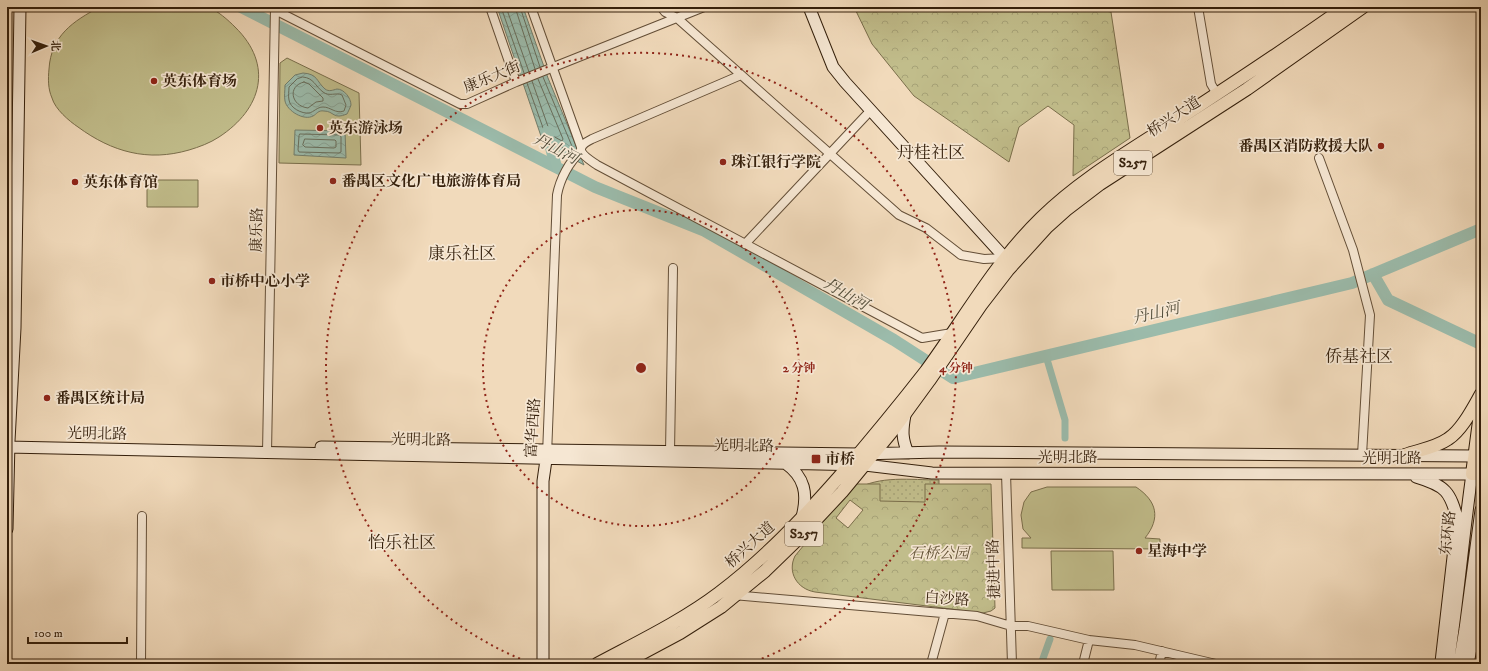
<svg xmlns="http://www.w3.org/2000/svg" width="1488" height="671" viewBox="0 0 1488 671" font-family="'IM FELL DW Pica','Noto Serif SC',serif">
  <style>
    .grass { fill: url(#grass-dots); stroke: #7a6e4b }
    .forest { fill: url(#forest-crowns); stroke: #7a6e4b; fill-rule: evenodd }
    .pitch { fill: #c1bd8b; stroke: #7a6e4b }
    .water { fill: url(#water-waves); stroke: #727d6b }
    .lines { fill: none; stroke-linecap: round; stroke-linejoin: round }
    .shore { stroke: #686d5b; stroke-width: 1 }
    .canal { stroke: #9bbbab; stroke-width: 7 }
    .river { stroke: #9bbbab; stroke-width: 12 }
    .street-casing { stroke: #634e37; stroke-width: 10 }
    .secondary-casing { stroke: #341f0b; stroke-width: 13 }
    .primary-casing { stroke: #341f0b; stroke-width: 14 }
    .street { stroke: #f6e7d3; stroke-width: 8 }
    .secondary { stroke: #f6e7d3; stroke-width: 11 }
    .primary { stroke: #f1dabb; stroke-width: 12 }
    .ring { fill: none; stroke: #8f2418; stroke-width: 2; stroke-dasharray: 2 4 }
    .poi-dot { fill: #8f2418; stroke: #f6e7d3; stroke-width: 1.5 }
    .labels { text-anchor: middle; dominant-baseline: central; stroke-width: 3.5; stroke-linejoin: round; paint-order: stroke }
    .shield { fill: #f6e7d3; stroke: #6e5b47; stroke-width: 1 }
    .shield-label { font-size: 14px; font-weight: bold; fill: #341f0b }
    .street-label { font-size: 15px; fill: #341f0b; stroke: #f6e7d3 }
    .poi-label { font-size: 15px; font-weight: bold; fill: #341f0b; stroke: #f6e7d3; text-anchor: start }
    .park-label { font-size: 15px; font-style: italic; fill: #5e4e31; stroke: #f6e7d3 }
    .water-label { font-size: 16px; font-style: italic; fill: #534e3b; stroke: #f6e7d3 }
    .quarter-label { font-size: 17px; fill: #341f0b; stroke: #f6e7d3 }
    .centre { fill: #8f2418; stroke: #f6e7d3; stroke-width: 2 }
    .ring-label { font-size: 12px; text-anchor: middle; font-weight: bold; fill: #8f2418; stroke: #f6e7d3; stroke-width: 3.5; stroke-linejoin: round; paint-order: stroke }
  </style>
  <defs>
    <pattern id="grass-dots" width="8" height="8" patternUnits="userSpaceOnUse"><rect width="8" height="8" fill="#c1bd8b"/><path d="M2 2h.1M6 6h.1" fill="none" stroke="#a6a277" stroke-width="1.8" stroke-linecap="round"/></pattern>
    <pattern id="forest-crowns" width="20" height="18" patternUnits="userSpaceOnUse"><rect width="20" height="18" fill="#c1bd8b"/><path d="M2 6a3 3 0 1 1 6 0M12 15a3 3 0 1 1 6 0" fill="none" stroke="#a6a277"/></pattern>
    <pattern id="water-waves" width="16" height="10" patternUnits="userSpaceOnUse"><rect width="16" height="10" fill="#9bbbab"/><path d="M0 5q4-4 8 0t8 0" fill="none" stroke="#86a092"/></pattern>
  </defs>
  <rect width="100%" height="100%" fill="#f1dabb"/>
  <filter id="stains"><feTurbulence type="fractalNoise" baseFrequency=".005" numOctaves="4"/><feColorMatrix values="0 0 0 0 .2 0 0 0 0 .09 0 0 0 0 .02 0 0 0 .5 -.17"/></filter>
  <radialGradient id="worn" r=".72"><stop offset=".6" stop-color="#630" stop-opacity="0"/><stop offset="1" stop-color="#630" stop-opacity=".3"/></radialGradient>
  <path class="grass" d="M939 480V504L909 520 855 490C879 475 911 480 939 480Z"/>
  <path class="forest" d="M854 7H1081L1111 12 1130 138 1073 176 1074 125 1048 106 1019 127 1009 162 914 96 872 44Z
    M854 484H880V501L925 502V484H991L995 608 991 611 983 613 815 592C797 589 787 572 795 556ZM850 500 863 510 848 528 836 518Z"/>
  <path class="pitch" d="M100 7C127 7 154 7 181 7 189 7 201 5 208 7 218 11 228 20 235 27 274 65 262 109 219 137 210 143 199 147 189 150 148 162 112 152 78 127 69 121 55 109 52 98 48 89 48 79 49 69 51 36 73 21 100 7Z
    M287 58 359 93 361 165 279 163 280 63Z
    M147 180H198V207H147Z
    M1047 487H1136C1157 501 1161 518 1145 538L1160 539V549L1022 548V538H1031L1023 529 1021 515 1024 502 1031 492Z
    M1051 551H1113L1114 590H1052Z"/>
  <path class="water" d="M497 7H523L548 78 584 165 543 142Z
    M303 73C318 74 316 81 325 89 329 92 333 90 337 89 344 89 351 98 351 105 350 108 348 112 347 114 333 120 334 111 324 111 318 110 317 114 313 116 304 121 287 111 285 101 284 96 285 91 285 85L295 75Z
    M295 130 345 131 346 158 294 155Z"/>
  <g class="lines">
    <path class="shore" d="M501 7 524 73
      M506 7 529 72
      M515 7 535 69
      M520 7 540 67
      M303 77C314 78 315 86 323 92 329 97 336 92 342 95L346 105 344 111C335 114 331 107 323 107 317 107 314 112 309 113 302 114 290 108 289 100 288 96 289 91 289 87L297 79Z
      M543 77 574 151
      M532 81 551 135 562 141 563 139 538 79
      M304 82 309 84 323 98V101L316 102 308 108C291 106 287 86 304 82Z
      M527 83 547 139 572 153
      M300 134 340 135 341 137V152L339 153 299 152 298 150 299 136Z
      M305 139 335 140 336 141V147L334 148 305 147 303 145Z"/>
    <path class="canal" d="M1046 356 1065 420V438
      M1041 664 1050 639"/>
    <path class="river" d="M7 7H8
      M241 7 595 187 705 231 894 340 953 378 1352 283 1481 229
      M547 132 556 167
      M1373 274 1388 300 1481 344"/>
    <g class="street-casing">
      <path id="street" d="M490 7 516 82
        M531 7 581 147
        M661 7 665 12 677 18 899 215 926 228 961 255 984 259 1005 258
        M1198 7 1211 84 1217 94
        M275 10 460 104H467L516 82 704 7
        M741 75 592 139C571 149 584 156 597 165L922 338 952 333
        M1319 158 1353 250 1370 315 1362 455
        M745 244 871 110
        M670 452 673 268
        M267 453 275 7
        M547 455 557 195C560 179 569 162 581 151
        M1006 473 1012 664
        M733 595 977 616 1011 626H1028L1089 640 1135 645 1216 664
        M141 664 142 516
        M931 664 945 613
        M1083 664 1089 640
        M1159 664 1162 651"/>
    </g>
    <g class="secondary-casing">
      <path id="secondary" d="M809 7 833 67 845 82 1005 258
        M905 415C902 431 902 439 908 453
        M7 447 865 465 932 473 1472 474C1463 537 1458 601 1448 664
        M321 447 859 454 939 452 1474 456
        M785 463C805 477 808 494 802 517
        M1416 477C1446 486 1450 491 1458 521
        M7 529 9 441 15 328 20 7
        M1441 662 1457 522
        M543 664V481L546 460
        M1459 664 1465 629 1481 510
        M1468 664 1476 622 1481 579"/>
    </g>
    <g class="primary-casing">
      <path id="primary" d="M1481 406 1472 474H1481
        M1405 455C1419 450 1435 448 1448 439 1462 430 1473 408 1481 394
        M597 664C638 642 682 621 719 593 764 559 802 519 839 477 869 442 898 407 926 371 964 319 994 264 1041 218 1082 178 1130 151 1177 120 1234 83 1290 46 1345 7
        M622 664 680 633 721 607 765 571 797 540 842 492 894 429 929 381 981 305 1008 270 1047 227 1066 210 1100 184 1247 89 1363 7"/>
    </g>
    <use href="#street" class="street"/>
    <use href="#secondary" class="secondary"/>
    <use href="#primary" class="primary"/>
  </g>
  <g class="ring">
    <circle cx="641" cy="368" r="158"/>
    <path d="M531 663A315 315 0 1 1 751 663"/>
  </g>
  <g class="poi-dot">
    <circle cx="154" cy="81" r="4"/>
    <circle cx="320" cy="128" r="4"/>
    <circle cx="1381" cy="146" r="4"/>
    <circle cx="723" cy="162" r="4"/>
    <circle cx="333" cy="181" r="4"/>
    <circle cx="75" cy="182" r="4"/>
    <circle cx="212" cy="281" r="4"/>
    <circle cx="47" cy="398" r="4"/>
    <rect x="811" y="454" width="10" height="10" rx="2"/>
    <circle cx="1139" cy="551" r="4"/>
  </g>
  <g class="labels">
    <g class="shield">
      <rect x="1114" y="151" width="38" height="24" rx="3"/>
      <rect x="785" y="522" width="38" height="24" rx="3"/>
    </g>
    <g class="shield-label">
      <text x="1133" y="163">S257</text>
      <text x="804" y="534">S257</text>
    </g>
    <g class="street-label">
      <text transform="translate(492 77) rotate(-22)">康乐大街</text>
      <text transform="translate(1174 117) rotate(-33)">桥兴大道</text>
      <text transform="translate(257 230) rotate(-89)">康乐路</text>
      <text transform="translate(533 428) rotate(-86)">富华西路</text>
      <text transform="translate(97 434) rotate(1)">光明北路</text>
      <text transform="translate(421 440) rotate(1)">光明北路</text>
      <text transform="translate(744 446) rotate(1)">光明北路</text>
      <text x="1068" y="457">光明北路</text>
      <text x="1392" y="458">光明北路</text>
      <text transform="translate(1448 533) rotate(-84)">东环路</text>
      <text transform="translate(750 545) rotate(-42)">桥兴大道</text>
      <text transform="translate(994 569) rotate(-92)">捷进中路</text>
      <text transform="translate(947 599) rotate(4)">白沙路</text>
    </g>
    <g class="poi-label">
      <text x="162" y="81">英东体育场</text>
      <text x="328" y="128">英东游泳场</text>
      <text x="1373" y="146" text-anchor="end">番禺区消防救援大队</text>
      <text x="731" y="162">珠江银行学院</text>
      <text x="341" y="181">番禺区文化广电旅游体育局</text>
      <text x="83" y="182">英东体育馆</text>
      <text x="220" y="281">市桥中心小学</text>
      <text x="55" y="398">番禺区统计局</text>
      <text x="825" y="459">市桥</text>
      <text x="1147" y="551">星海中学</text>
    </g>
    <g class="park-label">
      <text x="939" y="553">石桥公园</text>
    </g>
    <g class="water-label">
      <text transform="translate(556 149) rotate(27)">丹山河</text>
      <text transform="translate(846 294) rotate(30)">丹山河</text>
      <text transform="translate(1156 313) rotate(-13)">丹山河</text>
    </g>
    <g class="quarter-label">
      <text x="931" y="153">丹桂社区</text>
      <text x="462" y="254">康乐社区</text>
      <text x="1359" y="357">侨基社区</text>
      <text x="402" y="543">怡乐社区</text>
    </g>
  </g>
  <circle cx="641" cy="368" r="6" class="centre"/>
  <g class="ring-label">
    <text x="799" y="372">2 分钟</text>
    <text x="956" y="372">4 分钟</text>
  </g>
  <rect width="1488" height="671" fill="none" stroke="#f1dabb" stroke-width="24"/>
  <rect x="8" y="8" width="1472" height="655" fill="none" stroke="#341f0b" stroke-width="2"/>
  <rect x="12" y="12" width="1464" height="647" fill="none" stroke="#341f0b"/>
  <g transform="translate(46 46) rotate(88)" stroke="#f6e7d3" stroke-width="3" paint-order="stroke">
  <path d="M0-3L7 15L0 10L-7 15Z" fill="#341f0b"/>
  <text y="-6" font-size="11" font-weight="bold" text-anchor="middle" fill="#341f0b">北</text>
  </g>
  <path d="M28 637v6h99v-6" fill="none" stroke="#341f0b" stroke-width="2"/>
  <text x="34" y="637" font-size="12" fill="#341f0b" stroke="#f6e7d3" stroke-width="3" paint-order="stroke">100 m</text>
  <rect width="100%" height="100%" filter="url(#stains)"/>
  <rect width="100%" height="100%" fill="url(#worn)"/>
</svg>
